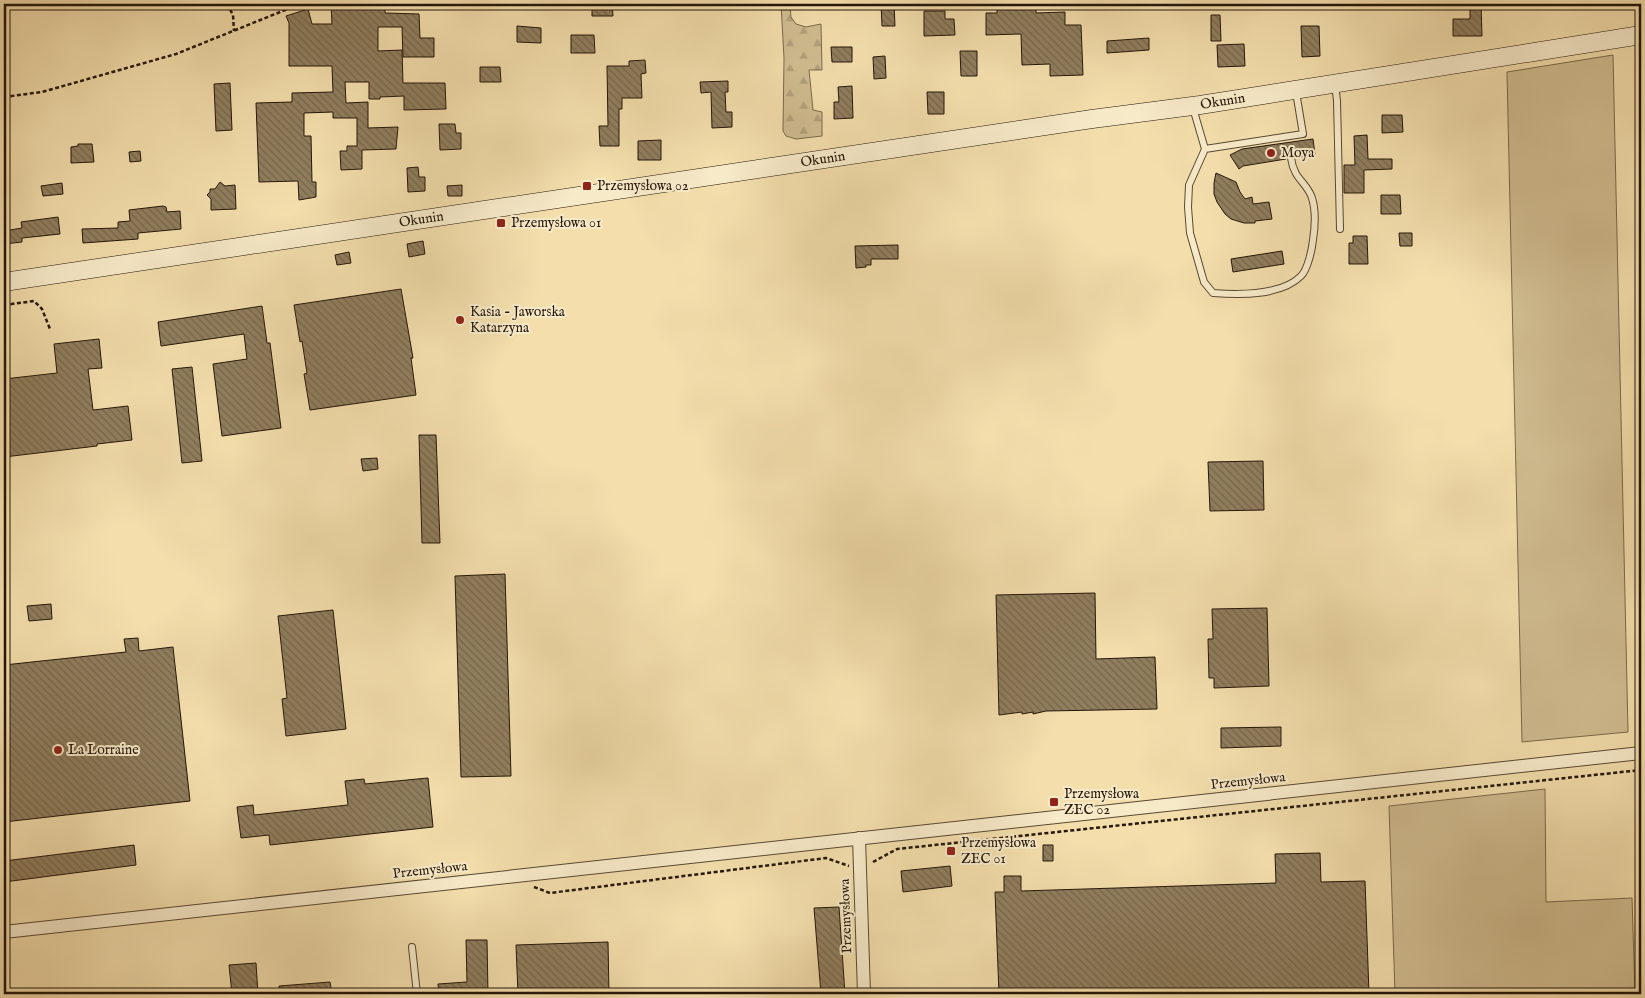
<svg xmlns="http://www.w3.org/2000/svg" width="1645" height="998" viewBox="0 0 1645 998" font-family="'IM FELL English',serif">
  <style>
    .green { fill: #d0bc90; stroke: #7a694c }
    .forest { fill: url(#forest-firs); stroke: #7a694c }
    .building { fill: url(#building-back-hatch); stroke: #241609 }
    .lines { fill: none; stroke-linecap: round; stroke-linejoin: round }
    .lane-casing { stroke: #584832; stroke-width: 8 }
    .street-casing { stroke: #584832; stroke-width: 14 }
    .secondary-casing { stroke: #241609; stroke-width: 19 }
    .path { stroke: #241609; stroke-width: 2.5; stroke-dasharray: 4 2.5; stroke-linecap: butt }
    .lane { stroke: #f7eac9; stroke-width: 6 }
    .street { stroke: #f7eac9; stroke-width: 12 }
    .secondary { stroke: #f7eac9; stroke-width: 18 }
    .poi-dot { fill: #8f2418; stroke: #f7eac9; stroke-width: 2 }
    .labels { text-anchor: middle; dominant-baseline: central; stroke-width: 4; stroke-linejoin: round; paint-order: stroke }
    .street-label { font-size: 14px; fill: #241609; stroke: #f7eac9 }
    .poi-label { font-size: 14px; fill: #241609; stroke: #f7eac9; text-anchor: start }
  </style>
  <defs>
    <pattern id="forest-firs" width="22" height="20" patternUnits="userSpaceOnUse" patternTransform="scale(1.25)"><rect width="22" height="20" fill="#d0bc90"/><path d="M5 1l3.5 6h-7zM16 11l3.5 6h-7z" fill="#b2a17b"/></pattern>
    <pattern id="building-back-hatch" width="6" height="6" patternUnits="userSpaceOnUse" patternTransform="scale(1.25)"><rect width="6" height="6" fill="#907e5e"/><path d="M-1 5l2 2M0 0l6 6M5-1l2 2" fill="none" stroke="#75664c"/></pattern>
  </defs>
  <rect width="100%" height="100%" fill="#f3deac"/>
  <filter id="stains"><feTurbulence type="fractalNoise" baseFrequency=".004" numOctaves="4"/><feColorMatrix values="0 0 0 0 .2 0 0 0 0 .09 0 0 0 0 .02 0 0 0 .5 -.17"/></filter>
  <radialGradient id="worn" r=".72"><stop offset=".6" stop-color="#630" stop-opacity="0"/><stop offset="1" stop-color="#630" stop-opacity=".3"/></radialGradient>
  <path class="green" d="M1613 55 1628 732 1522 742 1507 72Z
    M1545 789 1546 902 1632 898 1635 994H1395L1389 806Z"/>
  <path class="forest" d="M781 4H790L791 17 796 24 806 27 821 24 822 70H809L813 110 822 112V136L796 139 786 136 783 131 784 58Z"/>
  <path class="building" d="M331 4H385V13L419 14 420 38H434V57H403L402 27H378V51L402 50 403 83H445L446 109 404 110V96L380 97V99H369V82H345L346 103 368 102V128L398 127 396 149 362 150V169L341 170 340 151H347V146H357V118H333V112L304 113V136H311L312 182H316V197L299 200 298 181 259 182 256 103 292 102V93L333 92 332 66H289V23L286 16 308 9 312 24H332Z
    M592 4H612L613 16H592Z
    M881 4H894L895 26H882Z
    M1036 4V13L1065 12V25H1081L1083 75 1050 76V64L1022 65 1021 34 986 35V13H997V5Z
    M1470 4H1481L1482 36H1453V19H1470Z
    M924 11H945V19H954L955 35 924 36Z
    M1211 15H1220L1221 41H1211Z
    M517 26 541 28V43L517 42Z
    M1301 26H1319L1320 56 1302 57Z
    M571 35H594L595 53H571Z
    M1149 38V50L1107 53V41Z
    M1244 44 1245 66 1218 67 1217 45Z
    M831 47H852V62H832Z
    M960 51H977V76H961Z
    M885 56 886 78 874 79 873 57Z
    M645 60 646 73 641 74 642 98H622V109H619V146H600L599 126H608L607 66H629V61Z
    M480 67H500L501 82H480Z
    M728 81V92H725L726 112H732V127L712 128 711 92 701 93 700 82Z
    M230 83 232 130 216 131 214 84Z
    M852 86 853 118 834 119V102H839L838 87Z
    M927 92H944V114H928Z
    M1382 115H1402L1403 132 1382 133Z
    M439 124H455L456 133H461V149L440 150Z
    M1367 135 1368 159H1392V169L1364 170V193H1344V165H1355L1354 136Z
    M1313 139 1315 155 1296 158 1294 154 1290 153 1287 155 1286 159 1243 166 1239 169 1230 155 1242 149Z
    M661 140V160H638V141Z
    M78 144H92L94 162 71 163V147L78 146Z
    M140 151 141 161 130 162 129 152Z
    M418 167 419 177H425V191L408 192 407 168Z
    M1216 173 1236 182 1240 192 1245 199 1252 197 1253 204 1269 202 1272 219 1255 221V223H1244L1231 219 1225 214 1217 202 1214 194V183Z
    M220 182 225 186 235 185 236 209 211 210V199L207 195 210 192V189H215Z
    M62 183 63 194 43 196 41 186Z
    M462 185V196H448L447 186Z
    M1381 195H1400L1401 214H1381Z
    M163 206 166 207 167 212 180 211 181 229 138 233V239L83 243 82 229 118 228V222L130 221 129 210Z
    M58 217 60 234 22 238V242L4 244V231L22 228 21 222Z
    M1399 233H1412V246H1400Z
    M1353 236H1367L1368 264H1349V243H1353Z
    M423 241 425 254 409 257 407 244Z
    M898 245V259H871V265H866V267L856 268 855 246Z
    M1282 251 1284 264 1233 272 1231 259Z
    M349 252 351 263 337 265 335 255Z
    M401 289 413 358H411L416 395 310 410 304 374 307 373 302 341 300 342 294 305Z
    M262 306 267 343H270L281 428 222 436 213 364 247 359 244 334 161 346 158 322Z
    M99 339 102 368 88 369 93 410 128 406 132 440 97 444V446L4 457V379L57 373 54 344Z
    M192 367 202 461 182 463 172 369Z
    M419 435H436L440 543H422Z
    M377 458 378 469 363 471 361 459Z
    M1263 461 1264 510 1210 511 1208 462Z
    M505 574 511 776 461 777 455 576Z
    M1095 593 1096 659 1155 657 1157 709 1046 711 1033 714V712L1022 714V712L999 715 996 595Z
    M51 604 52 619 29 621 27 606Z
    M1267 608 1269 686 1214 688V678H1209L1208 639H1213L1212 609Z
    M333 610 346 729 286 736 282 699 287 698 278 616Z
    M138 638 139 651 173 647 190 801 4 822V665L126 652 124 639Z
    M1281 727V746L1221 748V728Z
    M428 778 433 827 270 845 269 835 241 838 237 807 253 805 254 815 348 805 345 781 364 779 365 784Z
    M134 845 136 865 4 882V861Z
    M1043 845H1053V861H1043Z
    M1320 853 1321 882 1365 881 1369 994H999L995 892H1004V876H1021V891L1276 883 1275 854Z
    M950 866 952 886 903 892 901 871Z
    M839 907 845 994H821L814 908Z
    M466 940H487L488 994H439L438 984 467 982Z
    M608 942 609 994H518L516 945Z
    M256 963 258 994H232L229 965Z
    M330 982 332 994H279V986Z"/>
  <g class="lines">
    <g class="lane-casing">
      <path id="lane" d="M1335 84 1337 101 1340 229
        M1193 108 1205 149 1303 134 1296 92
        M1205 149 1189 185 1188 207 1190 233 1204 282 1213 293C1240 295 1281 296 1301 276 1308 269 1312 249 1313 240 1315 227 1316 211 1312 198 1307 182 1294 180 1291 158
        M412 947 417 994"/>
    </g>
    <g class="street-casing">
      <path id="street" d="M859 838 864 994
        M4 932 1641 753"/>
    </g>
    <g class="secondary-casing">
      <g id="secondary">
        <path id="s1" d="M4 282 1092 119 1200 105 1641 35"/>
      </g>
    </g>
    <path class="path" d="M227 4 233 15 234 31
      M4 97 42 92 176 54 300 4
      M4 305 34 301 42 309 50 329
      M873 862 897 849 1641 770
      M534 887 550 893 826 858 849 866"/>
    <use href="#lane" class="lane"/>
    <use href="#street" class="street"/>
    <use href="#secondary" class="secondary"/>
  </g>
  <g class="poi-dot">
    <circle cx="1271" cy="153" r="5"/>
    <rect x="582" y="181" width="10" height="10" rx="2.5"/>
    <rect x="496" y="218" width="10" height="10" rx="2.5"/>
    <circle cx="460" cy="320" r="5"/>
    <circle cx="58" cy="750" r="5"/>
    <rect x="1049" y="797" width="10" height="10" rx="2.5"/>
    <rect x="946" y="846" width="10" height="10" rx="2.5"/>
  </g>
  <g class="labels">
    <g class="street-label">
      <text stroke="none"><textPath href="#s1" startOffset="1232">Okunin</textPath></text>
      <text stroke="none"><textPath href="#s1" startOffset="828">Okunin</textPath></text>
      <text stroke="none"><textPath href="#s1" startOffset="422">Okunin</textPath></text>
      <text transform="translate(1248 781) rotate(-6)">Przemysłowa</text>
      <text transform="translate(430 870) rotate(-6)">Przemysłowa</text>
      <text transform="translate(846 916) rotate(-92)">Przemysłowa</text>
    </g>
    <g class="poi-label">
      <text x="1281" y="153">Moya</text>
      <text x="597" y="186">Przemysłowa 02</text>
      <text x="511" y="223">Przemysłowa 01</text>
      <text x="470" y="312">Kasia - Jaworska<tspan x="470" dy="16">Katarzyna</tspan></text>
      <text x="68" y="750">La Lorraine</text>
      <text x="1064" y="794">Przemysłowa<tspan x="1064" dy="16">ZEC 02</tspan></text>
      <text x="961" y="843">Przemysłowa<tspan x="961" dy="16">ZEC 01</tspan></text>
    </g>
  </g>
  <rect width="1645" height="998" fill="none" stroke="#f3deac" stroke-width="20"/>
  <rect x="5" y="5" width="1635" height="988" fill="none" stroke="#241609" stroke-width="2.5"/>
  <rect x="10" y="10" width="1625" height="978" fill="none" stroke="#241609"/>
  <rect width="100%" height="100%" filter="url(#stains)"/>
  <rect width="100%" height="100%" fill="url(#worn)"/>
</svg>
